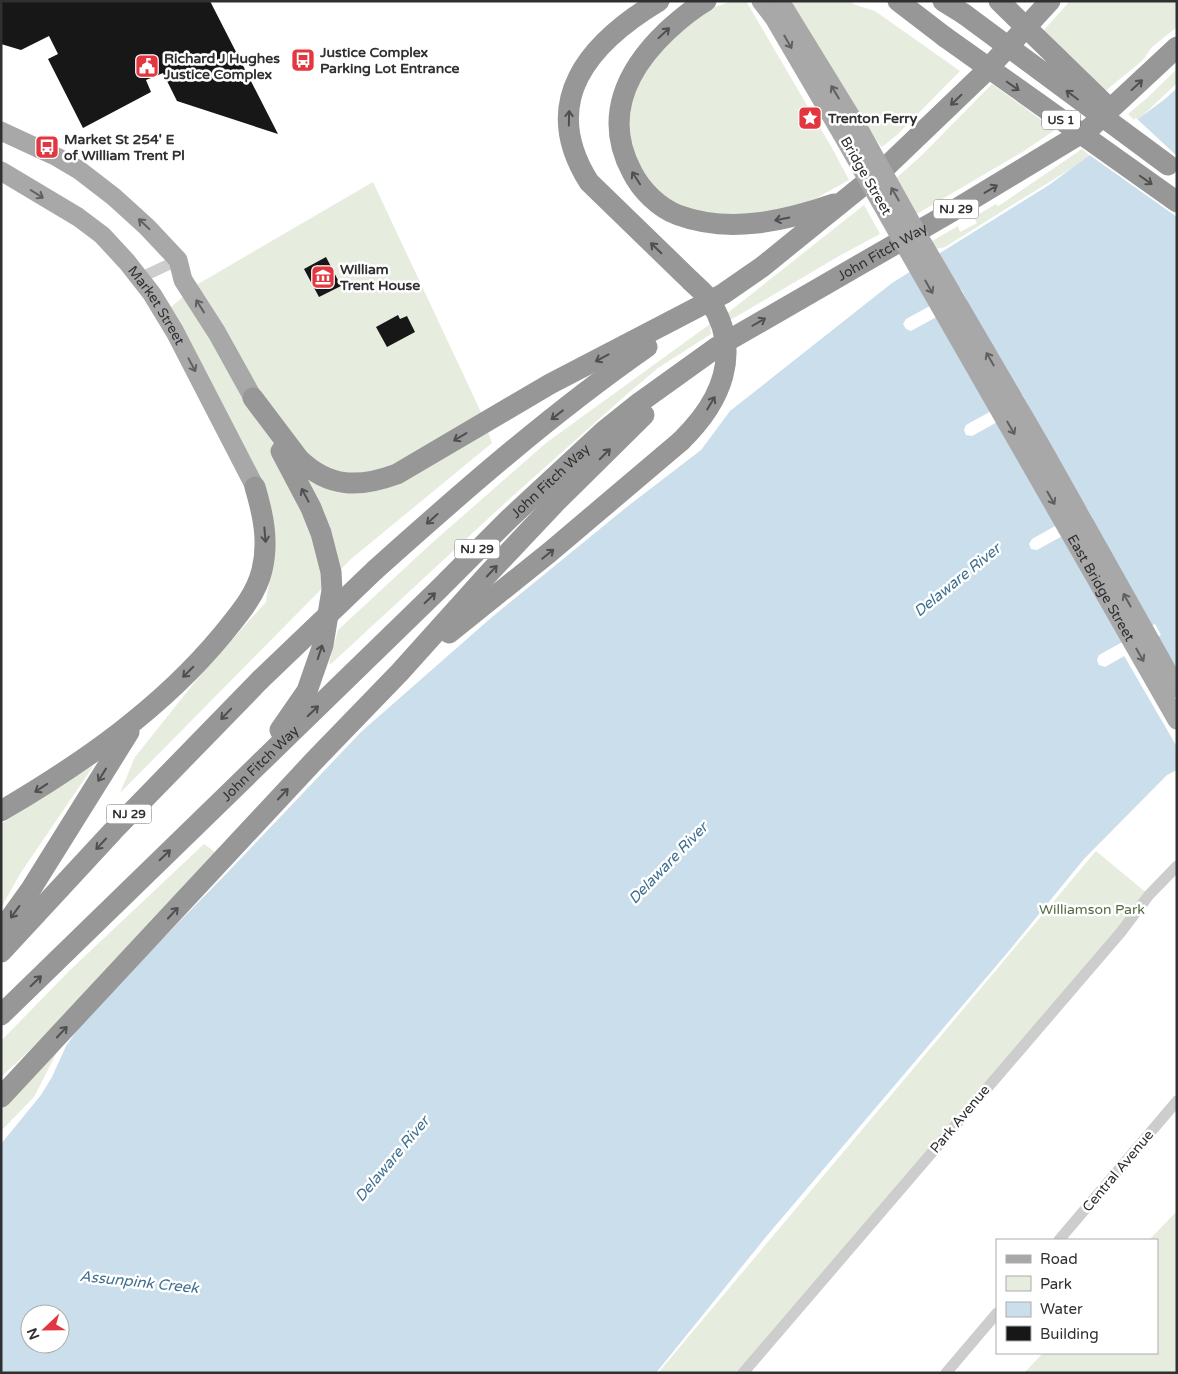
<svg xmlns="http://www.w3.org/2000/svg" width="1178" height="1374" viewBox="0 0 1178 1374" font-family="'Varela Round',sans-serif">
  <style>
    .green { fill: #e6ecde }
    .water { fill: #cbdeec; fill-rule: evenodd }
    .pier { fill: #fff }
    .building { fill: #171717 }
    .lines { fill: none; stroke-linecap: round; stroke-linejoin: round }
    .street { stroke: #cdcdcd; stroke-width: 11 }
    .primary { stroke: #a8a8a8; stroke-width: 19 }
    .highway { stroke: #979797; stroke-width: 21 }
    .primary-bridge { stroke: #a8a8a8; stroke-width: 19 }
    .highway-bridge { stroke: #979797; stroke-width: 21 }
    .oneway { stroke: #4f4f4f }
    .oneway2 { stroke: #606060 }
    .labels { text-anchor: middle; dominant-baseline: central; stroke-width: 5; stroke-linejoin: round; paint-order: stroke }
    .shield { fill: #fff; stroke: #6e6e6e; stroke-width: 1 }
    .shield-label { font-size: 12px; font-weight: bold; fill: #303030 }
    .poi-label { font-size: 14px; font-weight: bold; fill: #303030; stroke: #fff; text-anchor: start }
    .street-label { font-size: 14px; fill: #303030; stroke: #fff }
    .park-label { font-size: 14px; fill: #526b3e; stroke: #fff }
    .water-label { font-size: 15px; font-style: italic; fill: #3f7091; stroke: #fff }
  </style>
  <rect width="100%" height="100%" fill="#fff"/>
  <path class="green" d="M732 1H746L832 148 849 180 804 205 751 217 689 213 643 181 627 145 632 87 675 32 715 7Z
    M793 1H852L853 4 875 11 960 71 897 135 882 147 864 126 792 3Z
    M1070 1H1177V27L1152 47 1142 61 1104 92 1043 31Z
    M1177 69V83L1136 122 1128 114 1147 98Z
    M992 84 1055 130 1024 151 915 215 894 180 921 156Z
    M1082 149 1089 155 1072 168 945 247 936 249 932 241 958 226 960 232 977 223 974 217 996 204 998 206 1003 203Z
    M373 182 480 410 492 443 351 559 120 793 135 757 202 673 266 602 273 556 257 475 170 308 198 284Z
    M864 205 880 234 839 256 727 322 725 315Z
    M710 324 711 334 658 368 626 395 505 503 331 664 329 663 338 630 433 542 546 443Z
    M94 765 20 874 1 908V824Z
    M204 844 215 852 46 1035 1 1077V1041L69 971Z
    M1096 851 1149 895 742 1373H658Z
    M58 1050 34 1097 1 1131V1109Z
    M1177 1211V1373H1024L1043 1353H1157V1240H1149Z"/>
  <path class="water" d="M1177 88V770L1167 775 1084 859 1008 952 765 1238 656 1373H1V1144L41 1095 52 1077 66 1046 87 1016 225 875 361 732 492 617 628 506 701 450 730 411 892 283 1049 185 1165 99ZM961 289 967 300 911 331 906 329 903 324 906 319ZM1022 394 1028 405 972 436 966 435 964 430 966 425ZM1087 508 1093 519 1037 550 1031 549 1029 544 1032 539ZM1155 624 1161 635 1105 667 1099 665 1097 660 1099 655ZM30 1314H60V1344H30Z"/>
  <path class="pier" d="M1136 118 1177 156V217L1088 154Z
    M1156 635 1177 672V747L1123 654Z"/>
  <path class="building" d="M1 1H210L278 134 177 101 163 73 146 80 151 92 83 128 48 59 58 54 49 36 21 50 1 44Z
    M326 257 341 286 319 297 304 269Z
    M398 315 400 319 407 316 415 332 387 347 376 327Z"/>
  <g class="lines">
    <path class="street" d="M140 278 178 260
      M1059 1240 1177 1101
      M743 1373 1121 932 1149 895 1177 866
      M946 1373 997 1313"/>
    <g class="primary">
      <path d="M761 1 774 18 846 141"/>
      <path d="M780 1 861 133"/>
      <path d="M1 131 57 157 79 170 114 197 147 227 178 260 183 280 217 333 253 398"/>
      <path id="s1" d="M1 171 78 217 102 235 127 262 152 294 175 332 255 487"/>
      <path d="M919 237 1041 446 1177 688"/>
      <path id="s2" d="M905 245 1177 720"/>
    </g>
    <g class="highway">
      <path d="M659 1C589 43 538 101 589 182L691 281"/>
      <path d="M706 1C692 9 679 20 667 31 626 70 603 118 632 172 641 190 659 208 678 215 729 234 785 221 834 204"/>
      <path d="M898 1 945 37"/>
      <path d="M943 1 964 14"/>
      <path d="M253 398 299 459C329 488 359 488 397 474L550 384 723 294 762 267 888 165 983 74 1050 1"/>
      <path d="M375 570C462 492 551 414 647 347"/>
      <path d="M449 633 550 552 681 441"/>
      <path d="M280 730 307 691 323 645 332 590 331 572 321 533 311 508 281 451"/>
      <path d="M1 811C83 763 162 708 223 634 239 614 256 595 262 570 269 541 263 514 255 487"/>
      <path d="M1 931 31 889 129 732"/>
      <path d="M1 952 113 831 260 680"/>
      <path id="s3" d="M1 1015 438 590 510 518 604 431 639 403 717 347 951 212 1090 128 1177 47"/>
      <path d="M1 1097 313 762 400 672 489 573 556 502 644 415"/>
    </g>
    <path class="primary-bridge" d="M861 133 919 237
      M846 141 905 245"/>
    <path class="highway-bridge" d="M999 1 1109 108
      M964 14 1168 165
      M945 37 1177 202
      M681 441C721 402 743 353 710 301 705 293 697 287 691 281
      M260 680 375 570"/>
  </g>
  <defs><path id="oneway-shaft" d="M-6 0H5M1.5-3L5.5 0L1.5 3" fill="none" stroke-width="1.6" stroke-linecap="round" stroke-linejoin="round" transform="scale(1.25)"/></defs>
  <g class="oneway">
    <use href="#oneway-shaft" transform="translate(664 33) rotate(-43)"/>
    <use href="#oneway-shaft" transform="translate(1137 85) rotate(-43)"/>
    <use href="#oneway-shaft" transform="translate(1013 86) rotate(35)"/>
    <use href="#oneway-shaft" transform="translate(1072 95) rotate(-143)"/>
    <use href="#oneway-shaft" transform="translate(956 100) rotate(136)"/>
    <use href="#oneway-shaft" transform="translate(569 118) rotate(-89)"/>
    <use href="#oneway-shaft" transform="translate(636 178) rotate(-123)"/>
    <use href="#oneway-shaft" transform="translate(1146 180) rotate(35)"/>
    <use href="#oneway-shaft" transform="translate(991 189) rotate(-31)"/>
    <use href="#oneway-shaft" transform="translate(782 219) rotate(168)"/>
    <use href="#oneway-shaft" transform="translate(656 248) rotate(-136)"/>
    <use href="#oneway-shaft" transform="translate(759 322) rotate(-30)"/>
    <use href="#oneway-shaft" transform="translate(602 358) rotate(152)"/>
    <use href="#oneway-shaft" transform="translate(711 403) rotate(-59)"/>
    <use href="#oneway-shaft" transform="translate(557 415) rotate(142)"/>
    <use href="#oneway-shaft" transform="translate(460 437) rotate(149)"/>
    <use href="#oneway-shaft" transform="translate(605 454) rotate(-45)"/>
    <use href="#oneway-shaft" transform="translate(305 495) rotate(-118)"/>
    <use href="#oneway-shaft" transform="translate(432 519) rotate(138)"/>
    <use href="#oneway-shaft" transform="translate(265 535) rotate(85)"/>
    <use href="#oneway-shaft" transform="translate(548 554) rotate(-39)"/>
    <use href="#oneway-shaft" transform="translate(492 571) rotate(-47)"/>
    <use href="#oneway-shaft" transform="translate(430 598) rotate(-44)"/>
    <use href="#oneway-shaft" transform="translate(320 652) rotate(-72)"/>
    <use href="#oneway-shaft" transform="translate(188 672) rotate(135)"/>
    <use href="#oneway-shaft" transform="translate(313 711) rotate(-44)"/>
    <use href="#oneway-shaft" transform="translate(226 714) rotate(134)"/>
    <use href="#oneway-shaft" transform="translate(102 775) rotate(122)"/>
    <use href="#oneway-shaft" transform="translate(41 788) rotate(147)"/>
    <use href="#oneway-shaft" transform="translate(283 794) rotate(-47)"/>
    <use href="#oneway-shaft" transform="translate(101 844) rotate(133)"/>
    <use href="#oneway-shaft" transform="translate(165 855) rotate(-44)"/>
    <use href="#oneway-shaft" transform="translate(15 912) rotate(126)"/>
    <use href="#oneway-shaft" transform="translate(173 913) rotate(-47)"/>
    <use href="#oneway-shaft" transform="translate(36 981) rotate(-44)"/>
    <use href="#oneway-shaft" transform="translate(62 1032) rotate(-47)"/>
  </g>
  <g class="oneway2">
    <use href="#oneway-shaft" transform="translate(788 42) rotate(60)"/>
    <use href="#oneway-shaft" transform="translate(835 92) rotate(-121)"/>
    <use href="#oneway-shaft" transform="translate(37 194) rotate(32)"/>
    <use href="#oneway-shaft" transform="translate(895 194) rotate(-120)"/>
    <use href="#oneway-shaft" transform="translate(144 224) rotate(-137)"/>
    <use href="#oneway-shaft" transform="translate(929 287) rotate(60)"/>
    <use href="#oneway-shaft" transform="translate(200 306) rotate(-122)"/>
    <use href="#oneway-shaft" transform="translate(990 359) rotate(-120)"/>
    <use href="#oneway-shaft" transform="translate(192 365) rotate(62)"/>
    <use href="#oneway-shaft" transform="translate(1011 428) rotate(60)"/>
    <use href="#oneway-shaft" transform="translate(1051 498) rotate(60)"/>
    <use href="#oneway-shaft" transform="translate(1127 600) rotate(-119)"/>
    <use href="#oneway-shaft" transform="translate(1140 655) rotate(60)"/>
  </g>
  <defs>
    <g id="bus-square" transform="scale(1.25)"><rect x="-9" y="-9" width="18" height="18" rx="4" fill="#e23741" stroke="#fff"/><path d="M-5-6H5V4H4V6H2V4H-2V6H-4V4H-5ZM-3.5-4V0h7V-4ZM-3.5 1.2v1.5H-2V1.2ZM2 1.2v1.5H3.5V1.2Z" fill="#fff"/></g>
    <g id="civic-square" transform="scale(1.25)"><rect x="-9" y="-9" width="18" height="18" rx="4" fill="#e23741" stroke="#fff"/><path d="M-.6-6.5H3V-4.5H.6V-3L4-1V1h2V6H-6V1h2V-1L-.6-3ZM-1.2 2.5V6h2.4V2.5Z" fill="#fff"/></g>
    <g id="sight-square" transform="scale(1.25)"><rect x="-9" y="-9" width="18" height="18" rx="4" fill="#e23741" stroke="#fff"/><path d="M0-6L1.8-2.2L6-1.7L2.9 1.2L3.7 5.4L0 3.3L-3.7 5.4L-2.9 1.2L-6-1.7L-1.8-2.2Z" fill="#fff"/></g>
    <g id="museum-square" transform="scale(1.25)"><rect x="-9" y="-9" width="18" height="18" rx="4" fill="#e23741" stroke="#fff"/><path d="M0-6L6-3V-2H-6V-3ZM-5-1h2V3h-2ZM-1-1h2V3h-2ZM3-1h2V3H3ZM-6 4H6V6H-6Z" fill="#fff"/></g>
  </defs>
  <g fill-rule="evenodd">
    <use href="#bus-square" x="303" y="60"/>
    <use href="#civic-square" x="147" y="66"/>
    <use href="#sight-square" x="810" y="118"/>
    <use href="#bus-square" x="47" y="147"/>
    <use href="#museum-square" x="323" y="277"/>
  </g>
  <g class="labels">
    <g class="shield">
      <rect x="1042" y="110.5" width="38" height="19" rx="4"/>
      <rect x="933.5" y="199.5" width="45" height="19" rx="4"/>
      <rect x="454.5" y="539.5" width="45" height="19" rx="4"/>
      <rect x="106.5" y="804.5" width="45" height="19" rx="4"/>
    </g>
    <g class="shield-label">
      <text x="1061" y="120">US 1</text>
      <text x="956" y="209">NJ 29</text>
      <text x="477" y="549">NJ 29</text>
      <text x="129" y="814">NJ 29</text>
    </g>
    <g class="poi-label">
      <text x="320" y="52">Justice Complex<tspan x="320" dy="16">Parking Lot Entrance</tspan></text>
      <text x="164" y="58">Richard J Hughes<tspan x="164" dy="16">Justice Complex</tspan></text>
      <text x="828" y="118">Trenton Ferry</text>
      <text x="64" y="139">Market St 254' E<tspan x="64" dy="16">of William Trent Pl</tspan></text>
      <text x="340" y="269">William<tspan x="340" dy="16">Trent House</tspan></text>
    </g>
    <g class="street-label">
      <text transform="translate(866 176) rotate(60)">Bridge Street</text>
      <text stroke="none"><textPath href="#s3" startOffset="1171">John Fitch Way</textPath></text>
      <text stroke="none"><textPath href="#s1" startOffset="209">Market Street</textPath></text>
      <text stroke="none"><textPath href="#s3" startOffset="766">John Fitch Way</textPath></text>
      <text stroke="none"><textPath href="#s2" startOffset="395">East Bridge Street</textPath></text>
      <text stroke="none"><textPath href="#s3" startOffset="361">John Fitch Way</textPath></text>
      <text transform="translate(960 1119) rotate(-50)">Park Avenue</text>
      <text transform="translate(1118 1171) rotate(-50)">Central Avenue</text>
    </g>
    <g class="park-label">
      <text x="1092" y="909">Williamson Park</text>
    </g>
    <g class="water-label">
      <text transform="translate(957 580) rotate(-39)">Delaware River</text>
      <text transform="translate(668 863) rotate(-46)">Delaware River</text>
      <text transform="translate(392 1159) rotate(-50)">Delaware River</text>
      <text transform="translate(139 1282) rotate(6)">Assunpink Creek</text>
    </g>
  </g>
  <rect width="1178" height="1374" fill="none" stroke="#303030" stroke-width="5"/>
  <rect x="996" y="1239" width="162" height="115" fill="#ffffff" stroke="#acacac"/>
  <rect x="1006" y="1255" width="25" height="8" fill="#a8a8a8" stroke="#acacac"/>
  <text x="1040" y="1264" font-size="15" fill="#303030">Road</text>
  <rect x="1006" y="1276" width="25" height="15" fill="#e6ecde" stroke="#acacac"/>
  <text x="1040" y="1289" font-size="15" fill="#303030">Park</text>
  <rect x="1006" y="1302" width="25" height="15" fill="#cbdeec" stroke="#acacac"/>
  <text x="1040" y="1314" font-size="15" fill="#303030">Water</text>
  <rect x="1006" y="1326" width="25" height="15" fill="#171717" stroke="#acacac"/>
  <text x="1040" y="1339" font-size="15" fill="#303030">Building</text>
  <g transform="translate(45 1329) rotate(248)"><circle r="24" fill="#ffffff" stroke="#acacac"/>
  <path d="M0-4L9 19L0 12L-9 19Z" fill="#e23741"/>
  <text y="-8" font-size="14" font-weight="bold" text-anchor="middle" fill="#303030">N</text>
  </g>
</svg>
